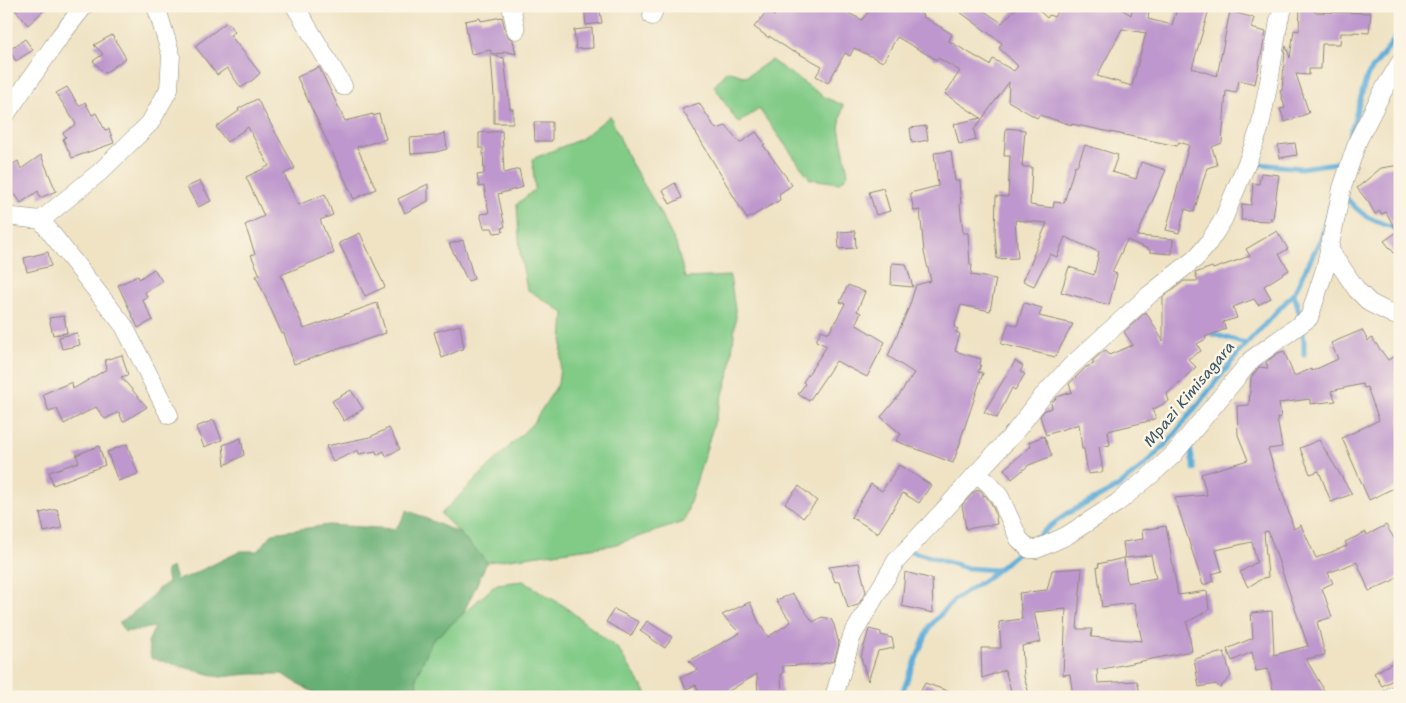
<svg xmlns="http://www.w3.org/2000/svg" width="1406" height="703" viewBox="0 0 1406 703" font-family="'Shantell Sans',sans-serif">
  <style>
    .green { fill: #81cb87; stroke: #567b59 }
    .forest { fill: #68af74; stroke: #4a6d50 }
    .lines { fill: none; stroke-linecap: round; stroke-linejoin: round }
    .stream { stroke: #5fadd9; stroke-width: 5 }
    .building { fill: #bd97cd; fill-rule: evenodd }
    .minor-casing { stroke: #8d8778; stroke-width: 19 }
    .minor { stroke: #fff; stroke-width: 18 }
    .labels { text-anchor: middle; dominant-baseline: central; stroke-width: 5; stroke-linejoin: round; paint-order: stroke }
    .water-label { font-size: 15px; font-style: italic; fill: #3d5868; stroke: #fcf5e5 }
  </style>
  <rect width="100%" height="100%" fill="#fcf5e5"/>
  <filter id="ink" filterUnits="userSpaceOnUse"><feTurbulence type="fractalNoise" baseFrequency=".02" numOctaves="2"/><feDisplacementMap in="SourceGraphic" scale="10" xChannelSelector="R" yChannelSelector="G"/><feConvolveMatrix kernelMatrix="1 2 1 2 8 2 1 2 1" color-interpolation-filters="sRGB"/></filter>
  <filter id="wash" filterUnits="userSpaceOnUse"><feTurbulence type="fractalNoise" baseFrequency=".0096" numOctaves="4" result="noise"/><feDisplacementMap in="SourceGraphic" scale="20" xChannelSelector="R" yChannelSelector="G"/><feGaussianBlur stdDeviation="1.12" result="paint"/><feColorMatrix in="noise" values="0 0 0 0 0 0 0 0 0 0 0 0 0 0 0 0 0 1.4 0 .05"/><feComposite in="paint" operator="in"/></filter>
  <g filter="url(#wash)">
    <rect width="100%" height="100%" fill="#efe3c4"/>
    <path class="green" d="M771 60 826 98 843 105 839 128 844 152 848 174 840 183 810 179 759 109 738 123 714 86 728 71 746 77Z
      M610 116 630 161 656 205 676 244 685 278 730 276 736 316 730 371 684 522 613 545 487 562 441 514 533 423 558 384 561 360 564 313 527 289 520 253 517 204 535 189 532 159 581 139Z
      M523 581 564 606 618 649 649 697H418L416 677 432 640 497 584Z"/>
    <path class="forest" d="M407 510 459 533 487 562 463 614 432 641 416 677 418 697H317L316 694 282 674H250L220 677 151 658 148 642 155 627 125 632 119 623 146 603 158 589 168 583 166 570 172 567 176 580 187 577 241 551H258L273 533 329 525 395 529 402 520Z"/>
    <g class="lines">
      <path class="stream" d="M1345 152 1367 76 1400 32
        M1259 164 1301 168 1342 162
        M1345 196C1361 216 1371 220 1394 228
        M1294 293 1301 320
        M1302 328 1304 341V355
        M1213 334 1246 344
        M1189 442 1194 469
        M910 551 967 568 996 570
        M900 697 930 626 954 600 987 578 1049 527 1068 513 1116 488 1145 465 1169 441 1241 350 1294 293 1321 238 1330 206"/>
    </g>
    <g id="blocks">
      <path class="building" d="M12 6H49L28 25Z
        M584 6H599L602 23 586 25Z
        M779 6H835L862 20 872 6H910L923 15 922 16 952 34 949 41 990 65 993 59 1014 71 1018 66 999 48 1002 43 952 6H977L1002 23 1018 6H1034L1047 18 1049 15 1054 17 1061 6H1116L1131 15 1133 6H1150L1148 19 1172 25 1178 6H1210L1192 68 1217 76 1230 11 1254 18 1251 28 1266 32 1255 84 1239 80 1236 93 1226 91 1222 143 1212 147 1217 165 1207 168 1194 212 1185 209 1179 233 1166 230 1189 145 1179 142 1177 146 1072 124V125L1039 115 1037 118 1008 101 1009 82 974 130 976 140 959 144 954 124 981 118 945 94 960 71 938 58 937 60 897 37 883 62 854 48 850 56 845 53 828 83 816 76 822 66 794 51 793 52 769 36V38L754 27 767 11 774 16ZM1122 29 1146 33 1132 86 1097 76Z
        M1300 6H1315L1314 12 1371 13 1369 33 1354 32V33H1341L1340 44H1322L1321 69H1309V75L1296 74 1309 113 1285 122 1280 109 1285 108 1280 91 1282 90 1285 50 1286 46 1290 58 1294 30 1299 31Z
        M502 17 506 33 508 37 513 40 516 54 504 51V53L491 54V50L471 54 465 21 480 18 481 21Z
        M227 22 235 32 230 35 260 73 254 79 241 88 227 68 217 75 195 46Z
        M592 28 593 48 576 49 574 30Z
        M112 35 126 58 105 73 93 61 103 54 94 45Z
        M25 39 33 50 16 61 9 50Z
        M491 55 504 58 510 109H513V123H494V96Z
        M319 67 345 121 373 114V116L379 114 386 139 357 147 376 189 354 199 297 77Z
        M67 87 79 106 85 102 92 115 96 113 105 130 109 129 114 143 72 158 63 139 66 137 63 133 76 124 56 93Z
        M257 99 295 168 284 174 298 205 325 194 333 215 320 220 334 253 281 275 304 329 377 303 386 333 294 364 284 333 282 334 256 276 260 275 251 255 255 254 245 225 264 216 246 177 269 166 248 127 227 142 216 127 239 111 238 109Z
        M699 103 716 129 726 126 740 143 756 132 765 144 763 145 792 185 779 194 780 200 747 219 682 109Z
        M534 122H552V141H535Z
        M926 126 928 140 912 143 910 128Z
        M1006 128 1025 130 1022 167H1032L1030 205 1053 208 1054 202 1064 203 1075 165 1077 166 1085 145 1118 155 1112 172 1136 179 1141 162 1166 170 1137 236 1173 239 1172 254 1150 252V250L1127 240 1112 272 1117 274 1109 305 1061 292 1069 267 1094 275 1099 252 1065 237 1057 257 1050 254 1034 286 1023 281 1034 256H1033L1047 223 1015 220 1018 258 997 259 995 234 996 196 1008 197 1010 156H1004Z
        M502 131 504 173 519 169 523 187 498 194 505 227H502L503 232 494 233 492 228H484L480 214 489 213 484 186 479 187 477 175 484 174 483 148H479V133Z
        M445 133 447 149 436 152 411 154 410 138 435 136Z
        M1295 143 1297 155 1280 158 1278 145Z
        M951 151 955 181H959L961 204H960L963 233H968L970 265H972L971 275 996 279 990 311 961 305 954 327 958 329 956 332 960 334 955 351 981 359 980 365H981L978 372 983 373 960 441H961L953 463 896 441 901 434 881 417 897 398 914 373 888 356 909 307 916 285 931 281 924 252 920 210 914 211 910 193 938 186 934 153Z
        M41 155 56 191 40 198 38 191 21 203 10 187 14 184 6 172V168L18 161 21 169Z
        M1400 165V260L1384 241 1397 232 1386 212 1381 214 1380 211 1375 214 1369 203 1357 188 1381 168Z
        M1261 173 1279 175 1273 218H1270L1272 221 1241 220 1242 204 1251 205 1253 183 1259 184Z
        M200 181 211 201 198 207 187 187Z
        M675 183 682 198 670 204 663 190Z
        M428 184V201L405 213 398 199Z
        M883 188 890 211 876 215 869 192Z
        M855 231 856 248 839 249 838 232Z
        M1277 231 1288 249 1279 254 1289 270 1264 286 1271 298 1258 305 1254 299 1233 307 1237 318 1223 322 1226 329 1205 337 1206 339 1197 344 1201 351 1188 359 1196 367 1167 394 1169 401 1152 410 1156 418 1149 421 1108 431 1110 445 1099 447 1103 472 1088 474 1084 449H1082L1079 424 1046 435 1040 416 1045 410 1052 408 1051 403 1057 397 1072 392 1069 384 1086 367 1094 364 1092 361 1104 351 1106 350 1109 355 1133 345 1124 332 1146 312 1163 341V297L1184 281H1198L1195 273 1212 267 1213 269 1250 256 1246 249Z
        M360 233 385 287 365 296 339 243Z
        M463 240 474 279 468 281 449 244Z
        M48 252 51 266 27 272 24 258Z
        M892 263 906 264 913 287 891 285Z
        M154 269 162 281 145 292 147 297 142 299 153 320 138 328 118 285 138 276 139 279Z
        M848 285 865 292 857 311 861 313 855 324 885 342 867 377 836 361 809 401 798 394 805 384 803 382 827 346 816 341 821 330 829 333 845 304 840 302Z
        M1024 303 1042 308 1039 316 1073 324 1055 357 1001 344 1009 323 1017 326Z
        M64 316 67 333 53 335 49 318Z
        M460 325 464 348 442 358 434 332Z
        M1362 330 1368 341 1372 338 1388 360 1400 353V485L1369 500 1342 438 1379 420 1367 387 1364 388 1362 384 1331 391 1336 401 1310 404V399L1279 403 1281 417 1277 418 1282 447 1268 449 1281 491H1282L1294 529 1301 525 1316 558 1347 546 1345 542 1366 532 1367 535 1386 525 1400 548V575L1392 581 1369 591 1357 562 1328 573 1333 583 1322 588 1332 617 1317 622 1325 655 1306 659 1328 697H1275L1268 669 1256 671 1252 652 1232 661 1227 649 1253 638 1251 613 1272 611 1274 655 1308 646 1268 531 1264 532 1268 577 1263 578 1248 587 1240 572 1257 562 1252 542 1216 550 1222 571 1212 574 1214 581 1203 585 1175 498 1207 495 1201 474 1248 460 1238 435 1237 406 1249 405 1251 377 1259 367 1268 368 1266 362 1278 353 1284 351 1294 376 1311 369 1312 371 1338 359 1331 343Z
        M77 333 80 345 62 349 59 337Z
        M122 355 128 375 121 377 147 407 123 422 119 412 105 419 96 407 64 424 57 409 49 412 43 394 72 382 73 389 107 369 105 360Z
        M1015 361 1023 366 1020 372 1025 374 1015 390 1012 388 997 418 984 412Z
        M351 390 363 409 344 421 332 401Z
        M214 420 222 440 204 447 196 427Z
        M389 428 400 449 386 456 384 451 377 455 376 451 359 454 358 450 333 462 326 446 370 437Z
        M1044 436 1052 456 1029 465 1012 479 1004 469 1031 446 1029 442Z
        M241 438 244 455 225 465 223 445Z
        M1319 440 1352 494 1331 502 1319 471 1310 474 1300 448Z
        M127 444 138 474 118 481 107 452Z
        M99 446 105 465 53 485 49 472 79 462 76 455Z
        M899 465 931 485 919 503 903 493 878 533 851 517 871 484 882 491Z
        M799 486 817 501 803 518 785 503Z
        M980 490 983 493V496L985 495 991 503 995 512 997 524 966 529 962 505 975 491Z
        M57 509 62 528 44 532 40 513Z
        M1166 526 1178 595 1207 591 1209 610 1189 621 1187 622 1192 651 1097 670 1098 683 1137 681 1141 697H1073L1070 674 1063 675 1066 609 1034 612 1041 642 1022 646 1024 677 1030 697H1013L1005 670 982 678 981 648H1001L999 622 1022 619 1019 593 1047 590 1052 570 1082 568 1077 629H1092L1091 637 1142 641 1134 603 1102 607 1097 567H1099L1098 564 1124 558 1127 583 1156 578 1151 555 1125 558 1123 542 1143 539 1142 530Z
        M859 563 866 592 858 605 848 608 840 581 835 582 829 567Z
        M905 572 932 579 933 613 902 606Z
        M793 594 813 622 822 617 831 619 834 625 839 644 834 661 821 664 783 666V674H781L782 697H758L757 674 719 697H700L696 685 686 689 681 677 698 670 689 661 740 633 722 615 750 602 759 623 768 637 791 622 776 600Z
        M614 609 639 622 631 636 606 622Z
        M647 621 672 637 665 648 640 631Z
        M869 629 881 632V635L892 638 894 648 878 651 868 681 861 657Z
        M1224 652 1231 676 1220 688 1216 684 1199 687 1194 659Z
        M1400 659V676L1382 686 1374 673Z
        M925 683 959 695V697H918Z"/>
    </g>
  </g>
  <g filter="url(#ink)">
    <use href="#blocks" fill-opacity="0" stroke="#8d8778" stroke-width="1"/>
    <g class="lines">
      <g class="minor-casing">
        <path id="minor" d="M295 6 343 86
          M511 6 516 30
          M652 16 655 6
          M6 114 61 35 84 6
          M6 215 14 217 41 220 124 326 169 415
          M41 220 100 172 150 123 169 89 171 55 157 9 155 6
          M1329 249 1357 290 1370 303 1394 315H1400
          M977 473 991 486 1000 497 1019 539 1029 549H1037L1066 536 1117 503 1152 474 1173 455 1252 359 1309 318 1325 269 1342 188 1358 140 1383 91 1400 63
          M834 697 852 636 896 561 946 508 977 473 1014 433 1042 397 1071 366 1149 295 1196 258 1207 245 1223 220 1249 158 1260 127 1270 76 1279 20 1284 6
          M1391 697 1400 692"/>
      </g>
      <use href="#minor" class="minor"/>
    </g>
  </g>
  <g class="labels">
    <g class="water-label">
      <text transform="translate(1189 394) rotate(-50)">Mpazi Kimisagara</text>
    </g>
  </g>
  <rect width="1406" height="703" fill="none" stroke="#fcf5e5" stroke-width="25"/>
</svg>
